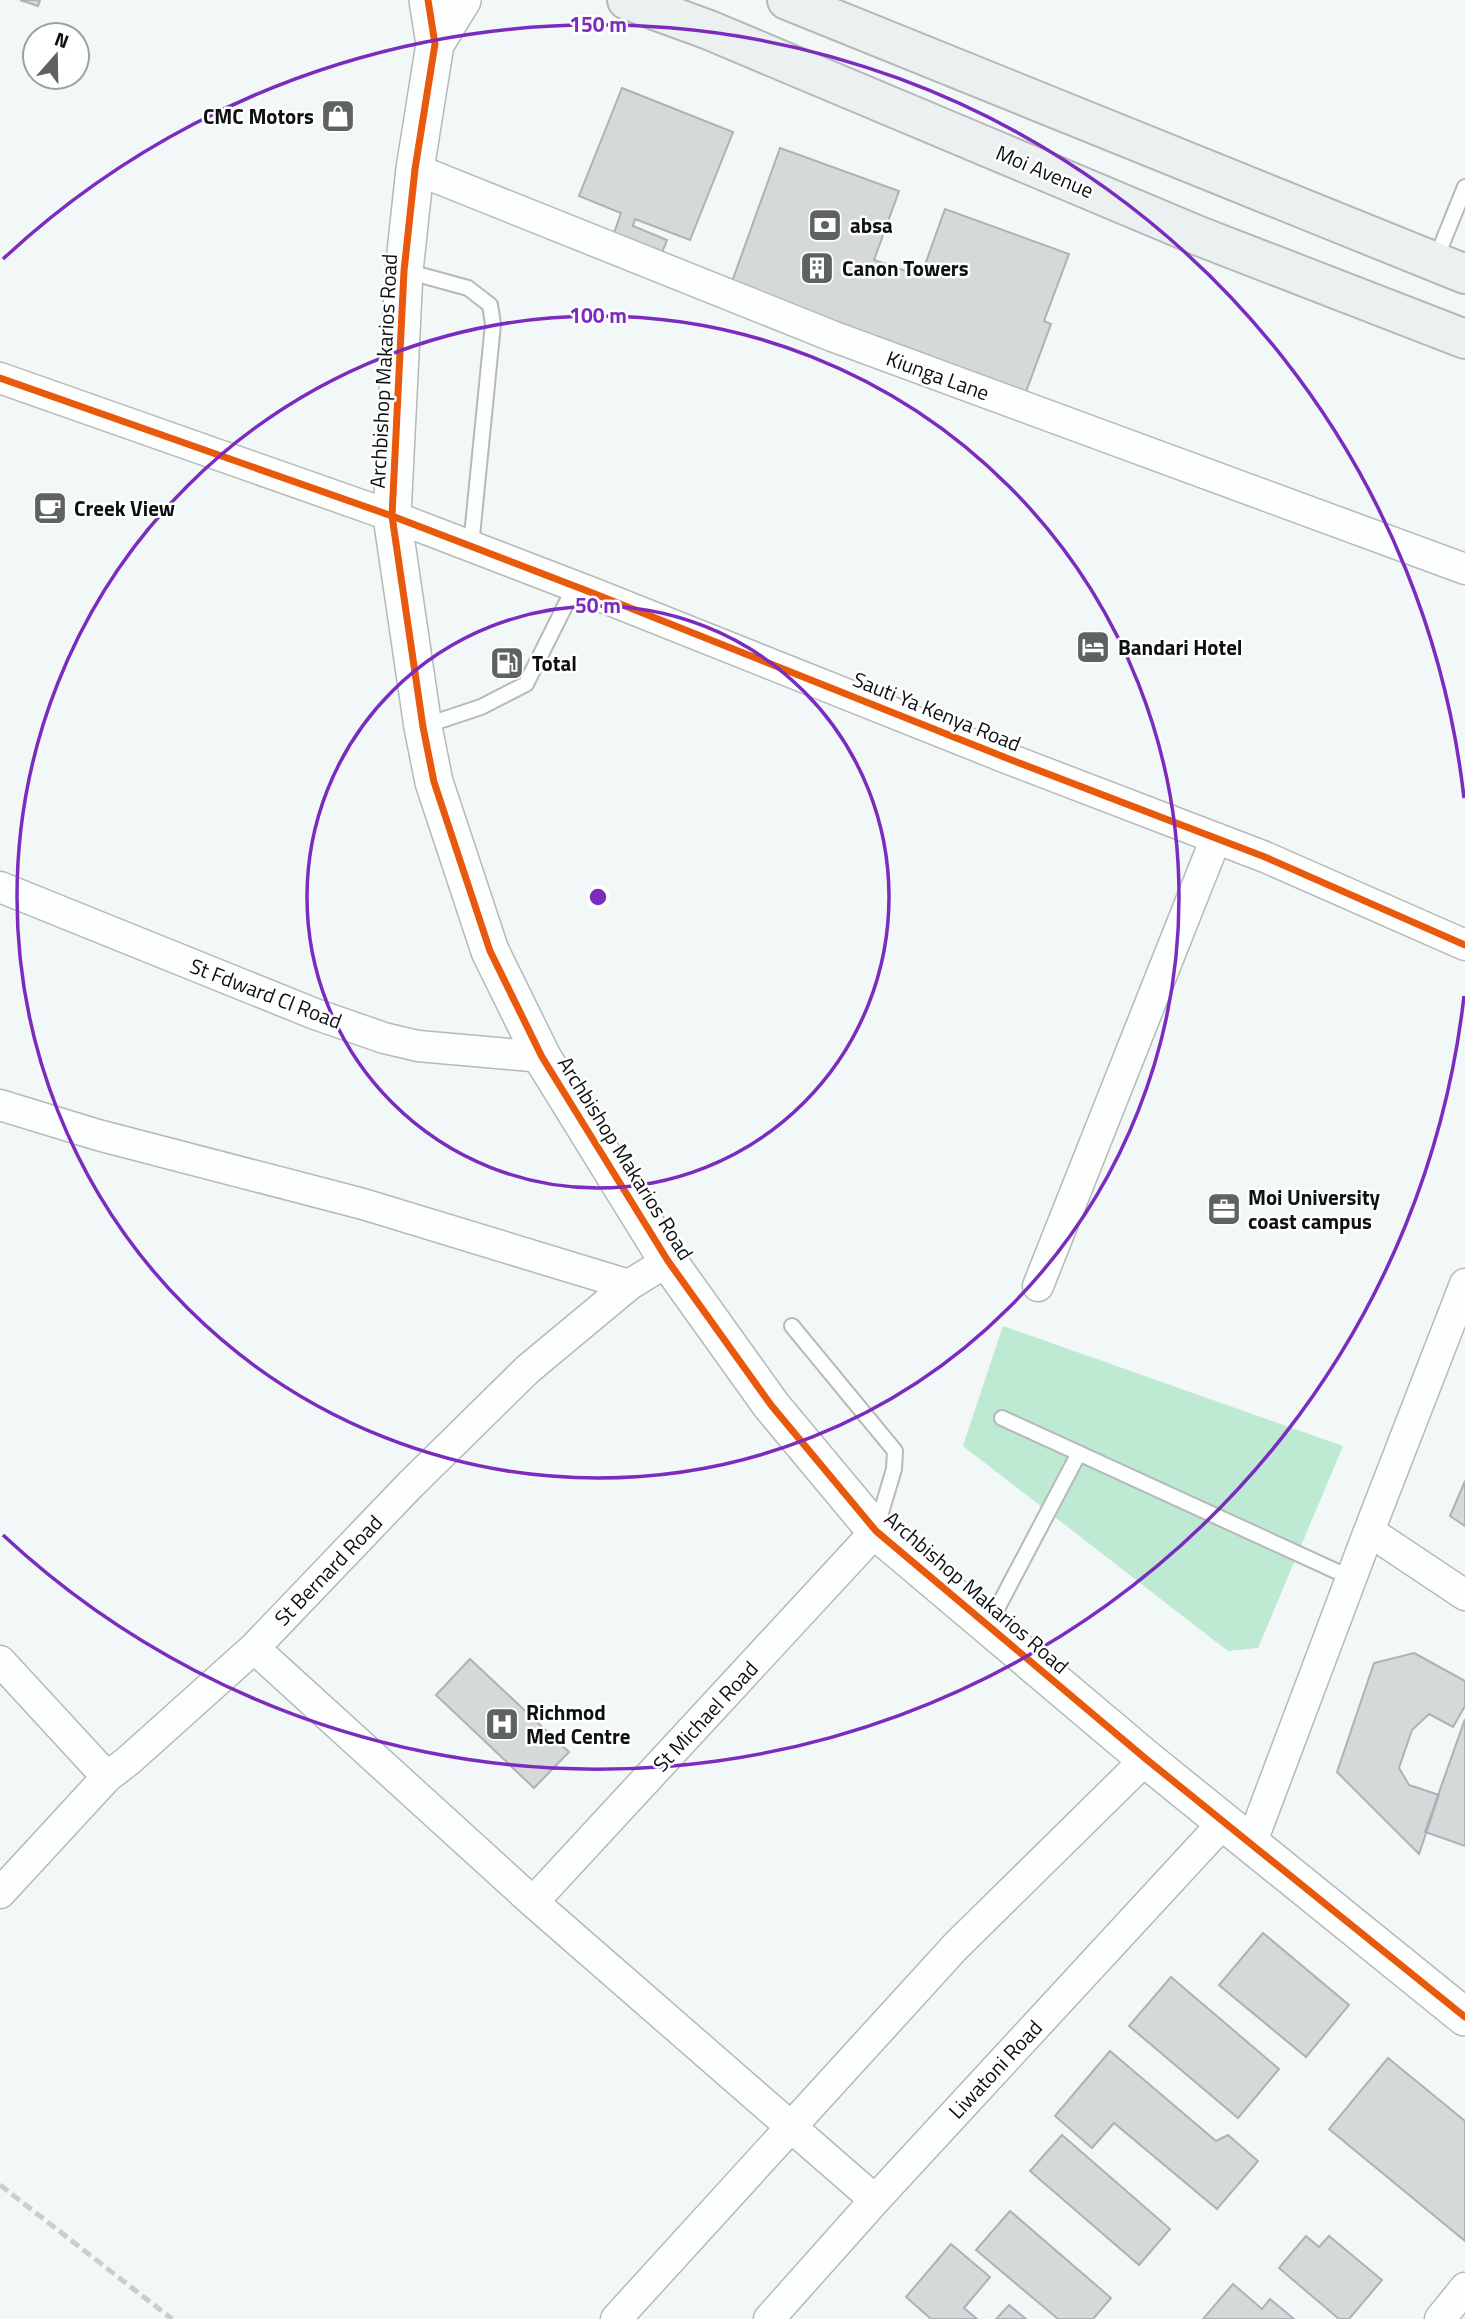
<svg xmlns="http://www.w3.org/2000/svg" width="1465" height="2319" viewBox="0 0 1465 2319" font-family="'Titillium Web',sans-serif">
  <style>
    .green { fill: #bee9d3 }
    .building { fill: #d6d9da; stroke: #afb2b4; stroke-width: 2 }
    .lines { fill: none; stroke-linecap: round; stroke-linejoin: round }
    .service-casing { stroke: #b5b9b9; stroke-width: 18 }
    .minor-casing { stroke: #b5b9b9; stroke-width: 33 }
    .tertiary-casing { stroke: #b5b9b9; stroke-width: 40 }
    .secondary-casing { stroke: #b5b9b9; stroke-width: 42 }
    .service { stroke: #fdfefe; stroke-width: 14 }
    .minor { stroke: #fdfefe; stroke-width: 30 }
    .tertiary { stroke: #fdfefe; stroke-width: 37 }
    .secondary { stroke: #eaf1f0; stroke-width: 38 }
    .rail { stroke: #cccdce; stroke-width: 5; stroke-dasharray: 10 5; stroke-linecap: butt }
    .cycleway-casing { stroke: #fff; stroke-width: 11 }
    .cycleway { stroke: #e8590c; stroke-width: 7 }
    .ring { fill: none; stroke: #7b2cbf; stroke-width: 3.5 }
    .labels { text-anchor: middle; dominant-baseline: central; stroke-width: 5; stroke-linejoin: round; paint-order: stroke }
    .poi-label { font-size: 21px; font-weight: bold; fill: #0e1112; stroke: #fff; text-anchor: start }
    .street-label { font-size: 21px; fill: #0e1112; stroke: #fff }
    .centre { fill: #7b2cbf; stroke: #fff; stroke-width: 3.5 }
    .ring-label { font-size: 21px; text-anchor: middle; font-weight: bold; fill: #7b2cbf; stroke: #fff; stroke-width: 5; stroke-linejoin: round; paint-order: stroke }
  </style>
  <rect width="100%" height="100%" fill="#f2f7f8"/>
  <path class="green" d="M1003 1326 1343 1446 1258 1648 1228 1651 963 1446Z"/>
  <path class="building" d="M20 0H40L38 6Z
    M622 88 733 132 690 240 635 219 633 226 667 240 661 255 613 236 621 213 579 196Z
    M780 148 899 191 874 260 921 276 945 209 1069 254 1044 321 1051 324 1024 397 729 290Z
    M1465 1481V1526L1450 1516Z
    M1414 1653 1465 1681V1706L1453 1727 1429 1714 1412 1730 1399 1768 1409 1785 1439 1795 1419 1854 1337 1772 1374 1663Z
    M470 1659 569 1752 534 1788 436 1695Z
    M1465 1719V1846L1425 1832Z
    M1263 1933 1349 2005 1306 2057 1219 1985Z
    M1171 1977 1279 2069 1238 2118 1129 2026Z
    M1110 2051 1216 2141 1228 2135 1258 2161 1217 2209 1114 2123 1092 2148 1055 2116Z
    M1388 2058 1465 2121V2241L1329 2129Z
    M1062 2135 1170 2229 1139 2265 1030 2171Z
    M1010 2211 1111 2298 1093 2319H1058L976 2250Z
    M1306 2236 1319 2247 1329 2236 1382 2280 1349 2319H1339L1279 2268Z
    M951 2244 990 2277 964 2308 977 2319H931L906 2297Z
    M1233 2284 1262 2309 1270 2299 1294 2319H1203Z
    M1009 2305 1026 2319H996Z"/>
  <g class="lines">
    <g class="service-casing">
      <path id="service" d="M1435 261 1465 187
        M406 271 468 288 490 305 493 324 471 546
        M424 726 481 707 526 684 575 586
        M792 1326 895 1451 894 1469 877 1526
        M1002 1418 1351 1578
        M989 1624 1079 1453"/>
    </g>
    <g class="minor-casing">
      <path id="minor" d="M415 169 832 336 1465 569
        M0 378 392 516 590 592 1009 759 1265 857 1465 945
        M0 887 315 1014 384 1038 418 1046 542 1057
        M0 1105 98 1135 363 1204 629 1285
        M1038 1286 1216 838
        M1369 1531 1465 1595
        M254 1648 533 1902 875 2200
        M0 1661 107 1777 128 1761 254 1648 410 1485 528 1369 629 1285 668 1261
        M1251 1844 1369 1531 1465 1284
        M0 1893 107 1777
        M533 1902 876 1531
        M616 2319 956 1946 1146 1759
        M769 2319 875 2200 1224 1822
        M1440 2319 1465 2288"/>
    </g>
    <g class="tertiary-casing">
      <path id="tertiary" d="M428 0 435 44 415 169 404 271 392 516 423 727 434 782 490 951 542 1057 668 1261 771 1405 876 1531 1146 1759 1465 2017
        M435 44 462 0"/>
    </g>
    <g class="secondary-casing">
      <path id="secondary" d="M627 0 709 30 1199 236 1465 339
        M787 0 1465 274"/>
    </g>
    <use href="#service" class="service"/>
    <use href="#minor" class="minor"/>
    <use href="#tertiary" class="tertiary"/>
    <use href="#secondary" class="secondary"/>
    <path class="rail" d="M0 2185 172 2319"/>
    <g class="cycleway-casing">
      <path id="cycleway" d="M428 0 435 44 415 169 404 271 392 516 423 727 434 782 490 951 542 1057 668 1261 771 1405 876 1531 1146 1759 1465 2017
        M0 378 392 516 590 592 1009 759 1265 857 1465 945"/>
    </g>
    <use href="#cycleway" class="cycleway"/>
  </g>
  <g class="ring">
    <circle cx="598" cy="897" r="291"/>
    <circle cx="598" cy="897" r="581"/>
    <path d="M1464 996A872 872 0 0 1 3 1535M3 259A872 872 0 0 1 1464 798"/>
  </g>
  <defs>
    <g id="shop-square" transform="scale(1.75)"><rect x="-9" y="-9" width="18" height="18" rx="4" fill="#5e6262" stroke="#fff"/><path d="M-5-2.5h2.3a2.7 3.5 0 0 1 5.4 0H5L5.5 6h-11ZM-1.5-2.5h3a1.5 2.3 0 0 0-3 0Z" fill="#fff"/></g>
    <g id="bank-square" transform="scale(1.75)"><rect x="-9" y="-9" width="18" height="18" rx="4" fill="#5e6262" stroke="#fff"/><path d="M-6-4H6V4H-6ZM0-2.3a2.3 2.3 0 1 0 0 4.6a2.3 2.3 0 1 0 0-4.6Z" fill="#fff"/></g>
    <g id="building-square" transform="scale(1.75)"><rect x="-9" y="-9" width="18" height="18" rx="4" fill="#5e6262" stroke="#fff"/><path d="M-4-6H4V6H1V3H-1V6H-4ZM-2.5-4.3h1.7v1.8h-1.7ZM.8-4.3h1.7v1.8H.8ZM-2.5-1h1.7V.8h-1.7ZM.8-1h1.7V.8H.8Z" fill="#fff"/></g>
    <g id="cafe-square" transform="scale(1.75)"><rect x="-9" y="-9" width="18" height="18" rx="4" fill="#5e6262" stroke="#fff"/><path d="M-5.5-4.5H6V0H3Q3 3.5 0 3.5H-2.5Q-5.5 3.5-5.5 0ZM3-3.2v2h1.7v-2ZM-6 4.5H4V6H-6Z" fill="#fff"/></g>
    <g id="hotel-square" transform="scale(1.75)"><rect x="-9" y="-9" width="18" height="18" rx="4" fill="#5e6262" stroke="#fff"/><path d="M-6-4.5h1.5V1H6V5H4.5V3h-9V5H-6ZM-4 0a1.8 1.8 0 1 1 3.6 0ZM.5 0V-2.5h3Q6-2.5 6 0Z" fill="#fff"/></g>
    <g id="fuel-square" transform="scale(1.75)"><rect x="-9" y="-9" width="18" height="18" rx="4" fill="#5e6262" stroke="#fff"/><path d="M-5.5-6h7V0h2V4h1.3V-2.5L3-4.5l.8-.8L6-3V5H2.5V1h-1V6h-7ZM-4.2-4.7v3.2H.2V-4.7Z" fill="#fff"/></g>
    <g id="office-square" transform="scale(1.75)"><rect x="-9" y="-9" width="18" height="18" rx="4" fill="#5e6262" stroke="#fff"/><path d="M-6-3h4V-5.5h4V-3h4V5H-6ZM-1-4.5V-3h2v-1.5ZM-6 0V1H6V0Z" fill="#fff"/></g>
    <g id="hospital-square" transform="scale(1.75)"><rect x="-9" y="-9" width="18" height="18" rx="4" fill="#5e6262" stroke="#fff"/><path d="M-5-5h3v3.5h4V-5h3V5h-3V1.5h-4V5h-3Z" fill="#fff"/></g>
  </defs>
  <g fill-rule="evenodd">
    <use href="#shop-square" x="338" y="116"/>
    <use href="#bank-square" x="825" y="225"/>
    <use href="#building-square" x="817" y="268"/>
    <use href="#cafe-square" x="50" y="508"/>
    <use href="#hotel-square" x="1093" y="647"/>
    <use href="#fuel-square" x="507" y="663"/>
    <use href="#office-square" x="1224" y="1209"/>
    <use href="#hospital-square" x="502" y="1724"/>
  </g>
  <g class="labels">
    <g class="poi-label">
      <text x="314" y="116" text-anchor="end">CMC Motors</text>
      <text x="850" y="225">absa</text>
      <text x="842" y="268">Canon Towers</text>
      <text x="74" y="508">Creek View</text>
      <text x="1118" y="647">Bandari Hotel</text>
      <text x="532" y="663">Total</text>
      <text x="1248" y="1197">Moi University<tspan x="1248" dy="24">coast campus</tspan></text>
      <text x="526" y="1712">Richmod<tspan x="526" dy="24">Med Centre</tspan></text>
    </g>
    <g class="street-label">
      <text transform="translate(1045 171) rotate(23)">Moi Avenue</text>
      <text transform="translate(383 371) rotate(-87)">Archbishop Makarios Road</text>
      <text transform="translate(938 375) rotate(20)">Kiunga Lane</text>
      <text transform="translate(937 711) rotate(22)">Sauti Ya Kenya Road</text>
      <text transform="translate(266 993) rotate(21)">St Fdward Cl Road</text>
      <text transform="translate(626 1158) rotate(58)">Archbishop Makarios Road</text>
      <text transform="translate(328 1570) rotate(-46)">St Bernard Road</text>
      <text transform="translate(977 1592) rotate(41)">Archbishop Makarios Road</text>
      <text transform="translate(705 1716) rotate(-47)">St Michael Road</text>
      <text transform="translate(995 2069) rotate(-47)">Liwatoni Road</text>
    </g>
  </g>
  <circle cx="598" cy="897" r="10" class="centre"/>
  <g class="ring-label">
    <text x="598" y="32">150 m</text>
    <text x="598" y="323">100 m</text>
    <text x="598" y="613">50 m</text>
  </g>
  <g transform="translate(56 56) rotate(20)"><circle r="33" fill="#ffffff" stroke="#9fa0a0" stroke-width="2"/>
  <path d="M0-5L12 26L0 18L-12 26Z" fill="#5e6262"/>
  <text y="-10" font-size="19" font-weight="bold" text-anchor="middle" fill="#0e1112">N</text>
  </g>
</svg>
